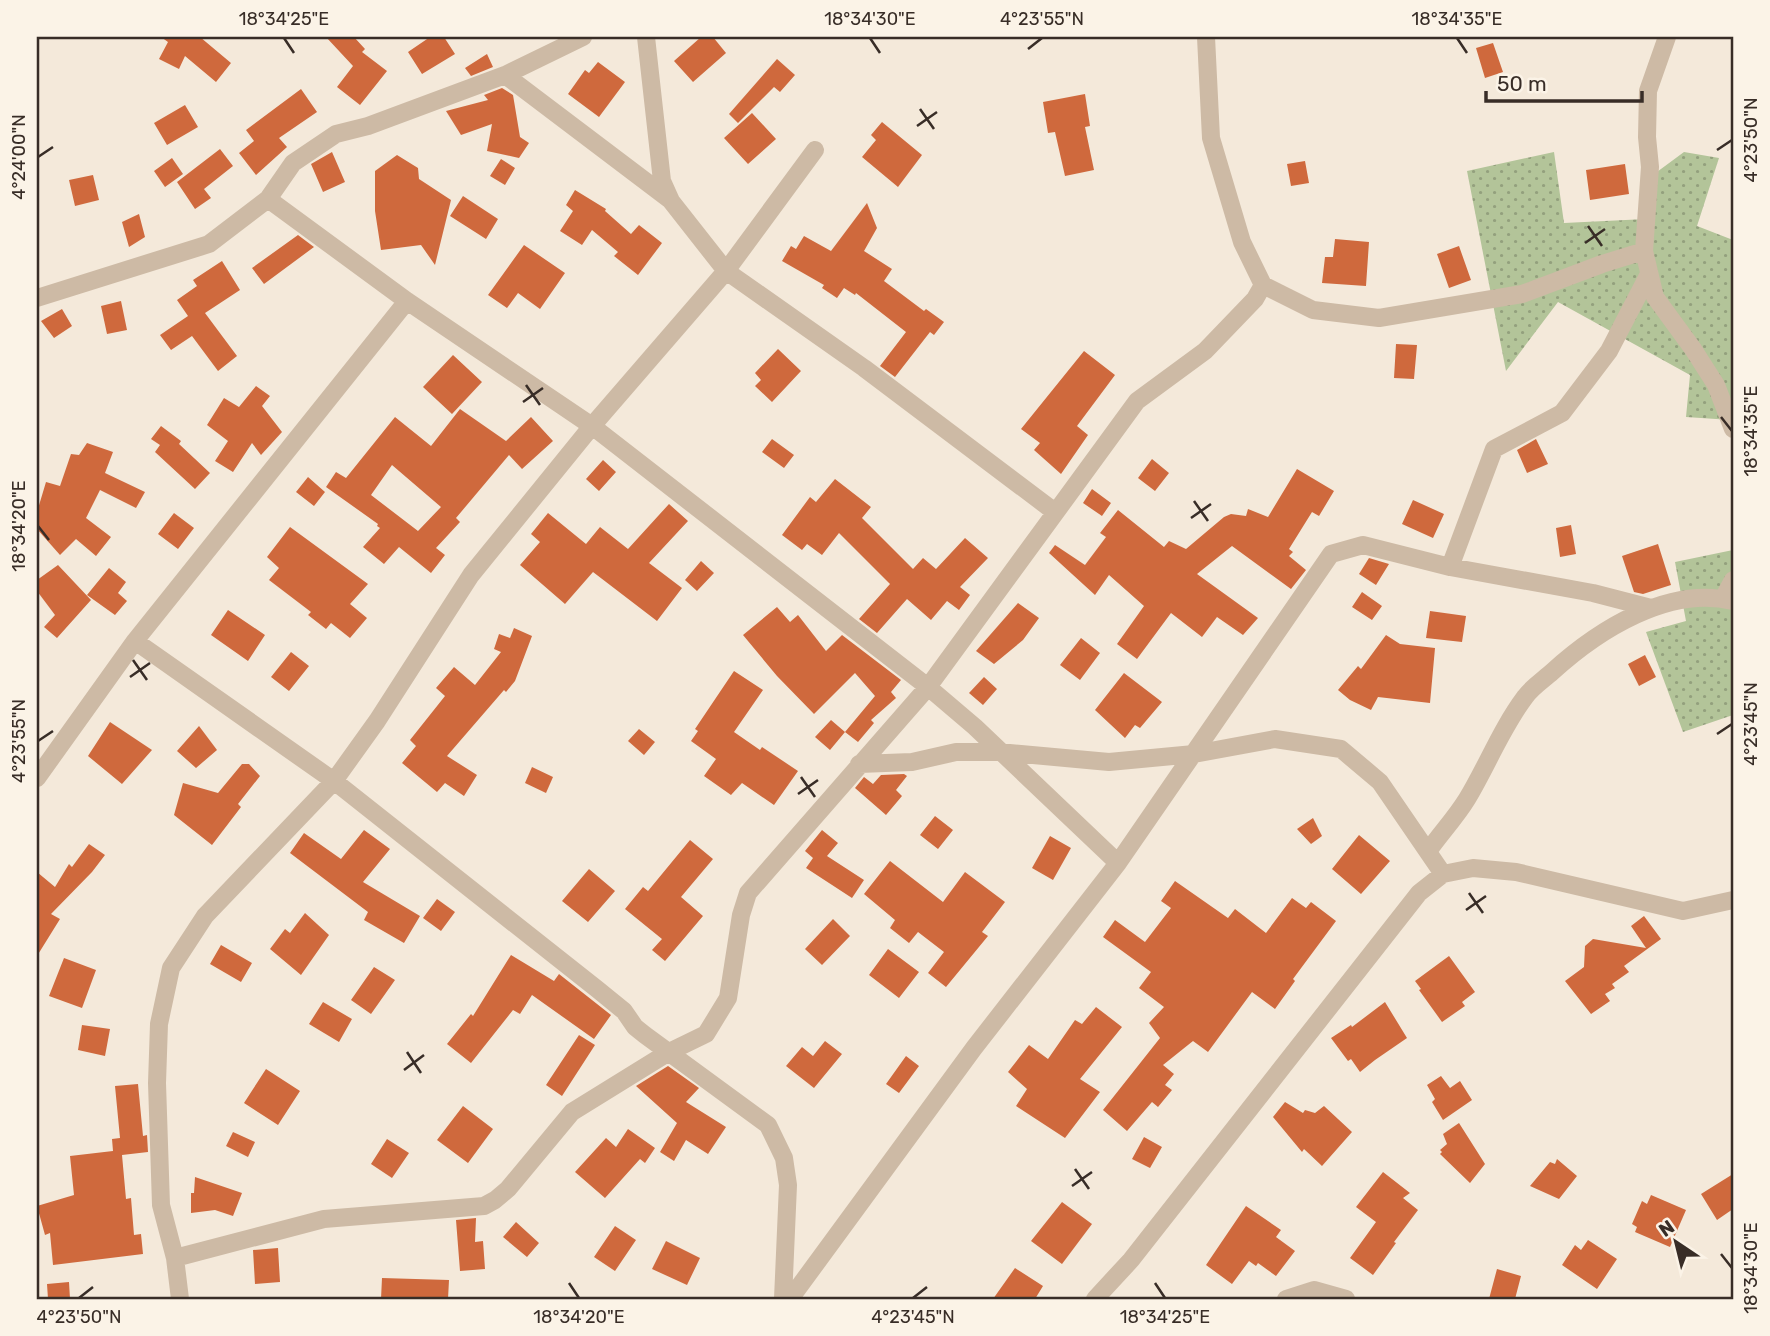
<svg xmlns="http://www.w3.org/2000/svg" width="1770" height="1336" viewBox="0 0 1770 1336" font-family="Rubik,sans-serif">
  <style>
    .grass { fill: url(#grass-dots) }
    .building { fill: #cf693d; fill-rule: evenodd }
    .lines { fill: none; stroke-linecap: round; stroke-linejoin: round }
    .minor { stroke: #cdbaa5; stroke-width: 18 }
    .ticks { fill: none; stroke: #382d27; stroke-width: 2.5 }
    .neatline { fill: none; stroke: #382d27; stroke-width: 2.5 }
    .ticks-label { font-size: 18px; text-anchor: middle; fill: #382d27 }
  </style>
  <defs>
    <pattern id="grass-dots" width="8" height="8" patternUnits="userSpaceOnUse" patternTransform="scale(1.75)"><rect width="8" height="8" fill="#b3c499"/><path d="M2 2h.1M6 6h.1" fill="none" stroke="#93a07d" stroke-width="1.8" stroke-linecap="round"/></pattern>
  </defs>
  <rect width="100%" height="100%" fill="#f4e9da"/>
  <path class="grass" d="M1554 152 1564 223 1646 219 1642 183 1684 152 1719 158 1697 226 1733 240V430L1731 420 1686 417 1690 375 1558 302 1506 371 1467 171Z
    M1733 550V715L1683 732 1646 632 1686 621 1675 562Z"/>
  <path class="building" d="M161 37H200L231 63 216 82 185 56 179 69 159 59 168 42Z
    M326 37H354L365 49 362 52 387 71 360 105 337 87 353 66Z
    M430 37H444L455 54 422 74 408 52Z
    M701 37H713L726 53 693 82 674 61Z
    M1493 43 1503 72 1485 78 1476 48Z
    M487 54 493 67 471 76 465 68Z
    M777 59 795 75 780 92 774 87 738 123 729 114Z
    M598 62 625 82 599 117 568 94 585 70 589 73Z
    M502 88 513 95 520 137 529 143 519 158 487 151 492 124 461 135 446 111 488 100 484 95Z
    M301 89 317 112 279 138 287 147 256 175 239 153 254 141 246 130Z
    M1085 94 1090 126 1085 127 1094 170 1065 176 1055 132 1048 133 1043 102Z
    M185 105 198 127 167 145 154 123Z
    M752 113 776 139 748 164 724 138Z
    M882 122 922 155 898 187 862 157 876 140 871 135Z
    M220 149 233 166 204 189 211 198 195 209 177 182Z
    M332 152 345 182 323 192 311 164Z
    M397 155 418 168 419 179 451 200 435 265 421 245 381 250 375 211V171Z
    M172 158 183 174 165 187 154 171Z
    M501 159 515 168 505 185 490 176Z
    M1305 161 1309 183 1291 186 1287 164Z
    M1625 164 1629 194 1590 200 1586 170Z
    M93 175 99 200 75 206 69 180Z
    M575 190 606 209 605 211 631 234 639 225 662 243 638 275 614 256 618 252 592 230 582 245 560 231 573 211 566 205Z
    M463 196 498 219 486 239 450 216Z
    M867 203 877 228 864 251 892 269 884 281 924 311 926 309 944 322 934 335 930 332 895 377 880 366 906 332 856 293 855 295 844 288 837 298 822 288 824 285 782 261 791 246 796 249 804 236 831 251Z
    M139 214 145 237 129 247 122 222Z
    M298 235 314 247 264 284 252 268Z
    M1335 239 1369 242 1366 286 1322 283 1325 257H1333Z
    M524 245 565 273 540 309 518 293 507 308 488 295Z
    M1459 246 1471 280 1449 288 1437 254Z
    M222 261 240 290 205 313 237 356 218 371 192 336 171 350 160 335 188 316 177 300 197 286 193 280Z
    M121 301 127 330 107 334 101 306Z
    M62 309 72 326 54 338 41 321Z
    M1396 344 1417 345 1414 379 1394 378Z
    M778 349 801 371 772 402 755 386 761 380 755 373Z
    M1084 351 1115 375 1077 426 1088 435 1061 474 1034 450 1040 443 1021 429Z
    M453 355 482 382 452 414 423 387Z
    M256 386 270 396 262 406 282 432 261 455 252 443 233 472 215 461 228 441 207 425 224 398 239 407Z
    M460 409 506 441 531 417 553 441 522 469 509 455 456 518 460 522 436 548 445 555 431 573 399 547 384 564 363 547 380 528 377 526 378 524 326 487 336 472 346 478 395 417 431 446ZM392 465 441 507 418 531 371 495Z
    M161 426 181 441 179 444 210 473 195 489 155 452 160 445 151 439Z
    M772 439 794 455 784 468 762 452Z
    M1536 439 1548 464 1527 473 1517 450Z
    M87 443 113 452 105 473 145 492 136 508 100 490 86 518 111 537 96 556 76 539 60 555 37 529V512L46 482 60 486 71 454 79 455Z
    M1152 459 1169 473 1155 491 1138 478Z
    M603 460 616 472 599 491 586 479Z
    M1297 469 1334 491 1319 516 1312 512 1289 549 1293 552 1289 556 1306 570 1291 589 1232 546 1197 574 1258 618 1243 635 1217 617 1202 637 1171 613 1137 659 1117 644 1144 606 1109 575 1095 595 1049 553 1055 545 1085 565 1106 537 1100 533 1118 510 1164 547 1169 541 1186 549 1224 517 1231 514 1246 516 1248 509 1268 517Z
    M308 477 325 492 314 506 296 492Z
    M835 479 871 507 862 518 913 569 923 558 936 569 965 538 988 558 960 587 970 595 959 610 947 601 931 620 907 599 877 633 859 619 890 584 839 533 822 555 807 544 802 550 782 535 810 497 816 502Z
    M1092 489 1111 503 1102 516 1083 503Z
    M1413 500 1444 514 1433 538 1402 524Z
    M669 504 688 521 649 563 682 588 657 621 593 572 565 604 520 565 540 542 531 534 548 513 586 544 600 527 628 549Z
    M174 513 194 528 178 549 158 534Z
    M1571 525 1576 554 1560 557 1556 528Z
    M290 527 368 584 350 604 367 618 350 638 331 623 326 629 308 615 311 612 269 580 279 568 267 557Z
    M1658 544 1671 585 1643 594 1634 592 1622 556Z
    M1369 558 1389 564 1376 585 1359 574Z
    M701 561 714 573 697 591 685 580Z
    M58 565 91 600 57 638 44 627 55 615 37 591V580Z
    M109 568 126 582 118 593 127 601 115 615 87 595Z
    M1362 592 1382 606 1372 620 1352 607Z
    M1018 603 1039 618 1023 640 994 664 976 651Z
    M777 607 790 622 798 615 826 651 842 635 901 680 891 692 896 698 871 720 874 723 858 742 845 732 875 696 855 673 814 714 777 676 743 635Z
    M228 610 265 635 248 661 211 635Z
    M1430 611 1466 616 1462 642 1426 638Z
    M514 628 532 636 515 681 506 692 504 690 447 756 477 775 464 796 445 783 437 792 402 763 416 746 410 740 445 696 436 688 454 667 475 685 501 652 494 649 499 634 510 638Z
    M1386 635 1400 644 1435 648 1430 703 1378 697 1371 710 1350 700 1338 690 1358 666 1361 669Z
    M1081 638 1100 653 1080 680 1060 665Z
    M291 652 309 666 289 691 271 677Z
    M1645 655 1656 677 1639 686 1628 664Z
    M734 671 763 690 734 732 760 750 762 747 798 771 774 805 742 783 731 795 704 776 716 759 691 741 698 731 695 729Z
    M1124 673 1162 702 1140 728 1135 725 1125 738 1095 710Z
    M984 677 997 689 983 705 969 693Z
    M831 720 845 732 830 750 815 737Z
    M110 722 152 750 122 784 88 756Z
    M199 726 217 750 196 768 177 751Z
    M639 729 655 742 644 755 628 741Z
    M242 764H249L260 776 238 804 241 807 212 845 174 815 183 783 218 793Z
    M532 767 553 777 546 793 525 783Z
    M904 774 907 776 896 790 902 796 886 815 855 788 864 777 873 784 881 775Z
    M935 816 953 830 938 849 920 835Z
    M1313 818 1322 836 1311 844 1297 829Z
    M364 830 390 849 363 882 420 916 404 943 364 920 368 912 290 853 304 833 341 859Z
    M822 830 838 843 827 856 864 880 852 898 806 868 813 858 805 851Z
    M1359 835 1390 861 1361 894 1332 869Z
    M1050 836 1071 848 1053 880 1032 868Z
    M690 840 713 859 681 897 703 916 665 961 652 950 662 939 625 909 643 887 648 891Z
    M89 844 105 855 92 872 51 914 60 919 37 956V872L55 887 69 864 72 867Z
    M890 861 943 902 965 872 1005 902 982 932 988 936 946 987 928 973 944 952 918 932 909 943 890 928 895 920 864 894Z
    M589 869 615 891 588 922 562 901Z
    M1175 881 1228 918 1235 909 1266 933 1292 898 1306 908 1311 902 1336 921 1293 979 1295 981 1275 1009 1252 992 1208 1052 1193 1041 1163 1065 1174 1074 1165 1085 1172 1090 1158 1107 1152 1102 1127 1131 1103 1110 1160 1038 1149 1023 1164 1007 1139 988 1151 972 1103 937 1115 920 1145 942 1171 908 1161 901Z
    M437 899 455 912 441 931 423 918Z
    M305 913 329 935 301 975 270 949 285 929 290 933Z
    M1644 916 1661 939 1624 966 1629 972 1612 984 1615 988 1605 994 1610 1001 1591 1014 1565 981 1584 967 1585 946 1593 939 1646 948 1631 926Z
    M833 919 850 936 822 965 805 949Z
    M221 945 252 963 241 982 210 964Z
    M888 949 919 972 899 998 869 975Z
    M511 955 554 981 559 974 611 1015 594 1039 532 995 520 1014 513 1010 471 1063 447 1044 471 1014 473 1016Z
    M1449 956 1475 992 1462 1002 1465 1006 1442 1022 1419 990 1421 989 1415 981Z
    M64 958 96 970 82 1008 49 996Z
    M374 967 395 980 371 1014 351 1000Z
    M323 1002 352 1019 339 1042 309 1024Z
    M1385 1002 1407 1038 1375 1060 1360 1072 1351 1059 1348 1061 1331 1038 1351 1025 1352 1027Z
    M1096 1007 1122 1027 1080 1079 1100 1092 1065 1138 1016 1106 1027 1089 1008 1072 1029 1045 1048 1059 1075 1020 1082 1024Z
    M82 1025 110 1029 105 1056 78 1050Z
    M579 1035 595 1045 562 1096 546 1085Z
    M825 1041 842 1054 814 1088 786 1066 802 1047 813 1056Z
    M906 1056 919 1066 899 1093 886 1084Z
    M668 1066 699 1088 686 1102 726 1127 708 1154 686 1140 674 1161 660 1152 677 1123 636 1086Z
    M266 1069 300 1091 278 1125 244 1103Z
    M1441 1076 1450 1088 1460 1081 1472 1100 1443 1120 1432 1102 1435 1099 1427 1085Z
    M138 1084 143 1136 147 1135 148 1152 122 1155 126 1199 131 1198 134 1235 141 1234 143 1254 53 1265 50 1233 45 1235 37 1206 74 1195 70 1156 113 1151 112 1139 120 1138 115 1086Z
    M1285 1102 1303 1113 1305 1110 1315 1113 1324 1106 1352 1132 1322 1166 1304 1149 1302 1152 1273 1117Z
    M463 1106 493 1129 468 1163 437 1140Z
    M1459 1123 1485 1164 1470 1183 1440 1154 1442 1152 1440 1150 1447 1144 1443 1134Z
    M628 1129 655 1148 645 1163 640 1159 605 1198 575 1172 606 1138 616 1147Z
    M233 1132 255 1142 248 1157 226 1146Z
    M1144 1137 1162 1147 1150 1168 1132 1159Z
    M387 1139 409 1153 392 1178 371 1164Z
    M1557 1159 1577 1176 1559 1199 1530 1186 1550 1162 1555 1164Z
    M1383 1172 1410 1193 1403 1198 1418 1210 1394 1242 1396 1243 1373 1275 1350 1258 1376 1222 1356 1207Z
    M1733 1174V1209L1717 1220 1701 1194Z
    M195 1177 242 1193 233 1216 215 1210 191 1213V1193H194Z
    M1651 1195 1686 1210 1670 1247 1635 1232 1637 1227 1632 1224 1642 1201 1647 1204Z
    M1062 1202 1092 1224 1062 1264 1031 1241Z
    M1246 1206 1281 1230 1276 1237 1295 1251 1276 1276 1258 1263 1256 1266 1249 1261 1232 1284 1206 1265Z
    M476 1218 475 1242 483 1241 485 1269 460 1271 456 1220Z
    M516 1222 539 1243 527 1257 503 1237Z
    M615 1226 636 1240 615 1271 594 1257Z
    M1588 1240 1617 1259 1597 1289 1562 1265 1575 1245 1581 1250Z
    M666 1241 700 1258 687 1285 652 1269Z
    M278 1248 280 1282 255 1284 253 1250Z
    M1015 1268 1043 1286 1035 1299H993Z
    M1497 1269 1521 1276 1515 1299H1489Z
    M382 1278 449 1280 448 1299H381Z
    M69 1282 70 1299H48L47 1284Z"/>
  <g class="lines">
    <path class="minor" d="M1206 37 1211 138 1242 242 1263 285 1313 310 1379 318 1522 294 1602 264 1644 251
      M1667 37 1648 91 1647 137 1650 167 1644 251 1655 297 1693 349 1716 385 1733 429
      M505 75 669 199
      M815 150 726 271 864 368 1055 512
      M268 199 293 163 336 134 368 126 505 75 583 37
      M37 298 209 244 268 199 407 301 592 426 928 687 975 727 1118 863
      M1450 567 1494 449 1562 413 1609 351 1649 274
      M1723 599 1733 580
      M135 641 334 781 597 989 624 1011 635 1027 645 1035 768 1125 784 1158 788 1185 783 1299
      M859 764 912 762 956 752H999L1109 762 1194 754 1275 739 1341 749 1380 782 1443 874
      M37 778 135 641 407 301
      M1429 850C1441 833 1456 817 1467 799 1487 766 1501 729 1525 697 1532 687 1543 680 1552 672 1598 630 1669 585 1733 601
      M175 1258 324 1219 484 1206 495 1200 508 1189 572 1112 669 1052 706 1034 728 998 741 915 748 893 928 687 1137 401 1205 351 1255 299 1263 285
      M180 1299 175 1258 161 1205 157 1083 159 1024 171 968 205 916 334 781 377 721 471 575 592 426 726 271 671 201 662 181 646 37
      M790 1299 974 1048 1118 863 1331 554 1363 545 1450 567 1593 593 1651 608
      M1095 1299 1131 1260 1419 893 1443 874 1473 868 1516 872 1683 911 1733 900
      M1286 1299 1314 1290 1346 1299"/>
  </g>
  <path class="ticks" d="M284 38 294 53M870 38 880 53M1457 38 1467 53M1028 49 1042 38M920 109 934 129M917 126 937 112M1717 150 1732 140M38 157 53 147M1588 226 1602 246M1585 243 1605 229M526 385 540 405M523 402 543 388M1721 417 1732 431M1194 501 1208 521M1191 518 1211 504M38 526 49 540M133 660 147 680M130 677 150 663M1717 734 1732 724M38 741 53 731M801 777 815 797M798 794 818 780M1469 893 1483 913M1466 910 1486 896M407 1052 421 1073M404 1070 424 1055M1075 1169 1089 1189M1072 1186 1092 1172M1721 1254 1732 1268M569 1283 579 1298M1155 1283 1165 1298M79 1298 93 1287M913 1298 927 1287"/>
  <rect width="1770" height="1336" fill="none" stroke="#fbf3e7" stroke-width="77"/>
  <g transform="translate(1676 1242) rotate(325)" stroke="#fbf3e7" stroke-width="5" paint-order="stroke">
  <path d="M0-5L12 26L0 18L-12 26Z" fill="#382d27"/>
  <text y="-10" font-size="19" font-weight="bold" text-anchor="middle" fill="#382d27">N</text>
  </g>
  <path d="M1486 91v10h156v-10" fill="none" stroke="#382d27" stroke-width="3.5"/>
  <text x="1497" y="91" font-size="21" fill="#382d27" stroke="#fbf3e7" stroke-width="5" paint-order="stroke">50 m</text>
  <rect x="38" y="38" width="1694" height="1260" class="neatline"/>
  <g class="ticks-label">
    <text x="284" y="25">18°34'25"E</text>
    <text x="870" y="25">18°34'30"E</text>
    <text x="1042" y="25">4°23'55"N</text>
    <text x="1457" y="25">18°34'35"E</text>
    <text transform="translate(1751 140) rotate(-90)" y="6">4°23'50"N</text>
    <text transform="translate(19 157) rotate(-90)" y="6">4°24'00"N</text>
    <text transform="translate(1751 431) rotate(-90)" y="6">18°34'35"E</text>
    <text transform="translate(19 526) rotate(-90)" y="6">18°34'20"E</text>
    <text transform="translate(1751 724) rotate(-90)" y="6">4°23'45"N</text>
    <text transform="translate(19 741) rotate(-90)" y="6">4°23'55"N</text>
    <text transform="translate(1751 1268) rotate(-90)" y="6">18°34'30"E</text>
    <text x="79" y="1323">4°23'50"N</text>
    <text x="579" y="1323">18°34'20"E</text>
    <text x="913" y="1323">4°23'45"N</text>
    <text x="1165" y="1323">18°34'25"E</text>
  </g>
</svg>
